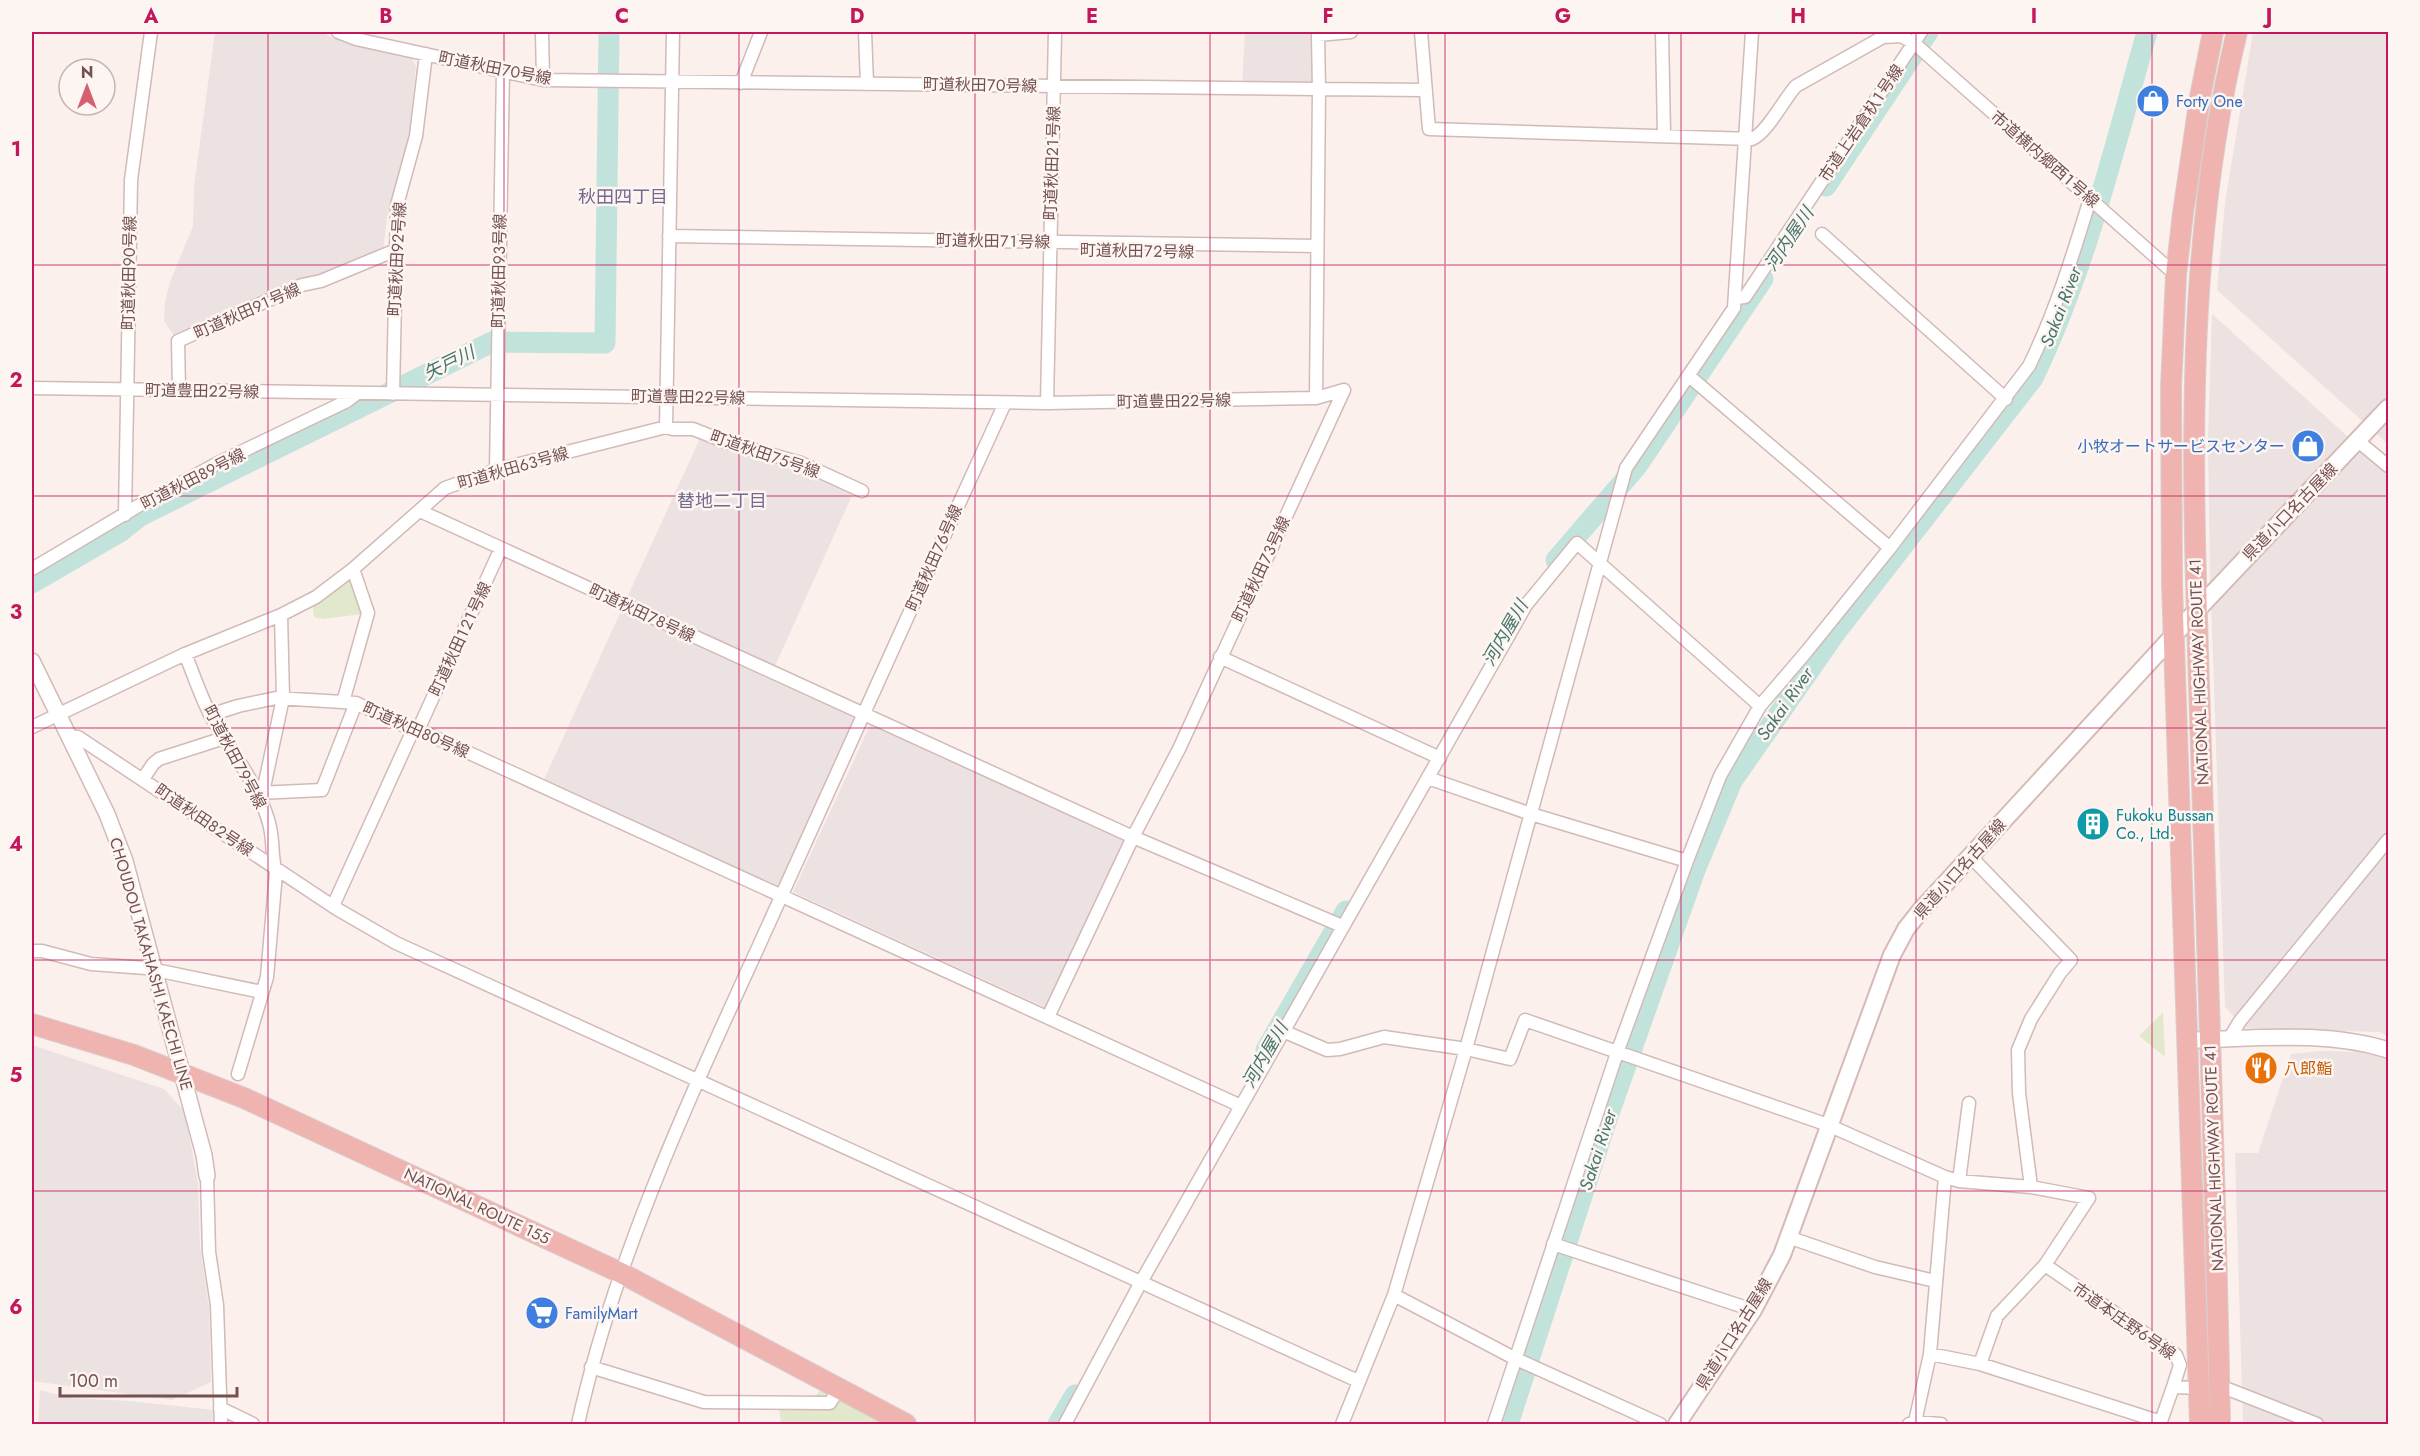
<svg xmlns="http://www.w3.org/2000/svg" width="2420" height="1456" viewBox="0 0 2420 1456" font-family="Jost,'Noto Sans JP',sans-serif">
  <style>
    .industrial { fill: #ebe2e1 }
    .green { fill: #e1e8cb }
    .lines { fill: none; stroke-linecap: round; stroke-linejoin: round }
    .river { stroke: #c2e3dc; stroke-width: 21 }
    .minor-casing { stroke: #d1bab8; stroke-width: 15 }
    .tertiary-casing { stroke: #d1bab8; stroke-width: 18 }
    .secondary-casing { stroke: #d5bab7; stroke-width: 20 }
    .trunk-casing { stroke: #d8cece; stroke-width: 22 }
    .minor { stroke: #fff; stroke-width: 12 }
    .tertiary { stroke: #fff; stroke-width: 15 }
    .secondary { stroke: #fff; stroke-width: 16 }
    .trunk { stroke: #efb4af; stroke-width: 20 }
    .grid { fill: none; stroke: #c2185b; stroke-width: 1.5; stroke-opacity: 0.55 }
    .labels { text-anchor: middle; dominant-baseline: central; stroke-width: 5; stroke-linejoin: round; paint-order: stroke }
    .street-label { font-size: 16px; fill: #745151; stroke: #fdf5f2 }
    .shop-label { font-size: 16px; fill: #366cbe; stroke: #fdf5f2; text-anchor: start }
    .culture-label { font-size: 16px; fill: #0d838f; stroke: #fdf5f2; text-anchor: start }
    .food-label { font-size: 16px; fill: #c56008; stroke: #fdf5f2; text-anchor: start }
    .neighbourhood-label { font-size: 18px; fill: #75698f; stroke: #fdf5f2 }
    .water-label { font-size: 18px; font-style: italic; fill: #46766c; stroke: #fdf5f2 }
    .neatline { fill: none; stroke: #c2185b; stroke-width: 2 }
    .grid-label { font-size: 20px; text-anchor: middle; font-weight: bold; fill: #c2185b }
  </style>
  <rect width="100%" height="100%" fill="#fbf0ec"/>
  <path class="industrial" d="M215 32H320L348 44 411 56 416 67 409 136 387 217 383 252 173 340V334L164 321 165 302 170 282 193 226 194 186Z
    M1245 32H1324L1325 87H1242Z
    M2253 32H2388V444L2217 290 2225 203Z
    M2212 314 2388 473V1036L2379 1032 2245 1028 2225 1007 2210 572 2208 440Z
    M701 436 785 463 853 493 771 675 858 714 778 890 542 784Z
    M872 721 1130 839 1051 1010 793 892Z
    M32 1045 164 1089 185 1112 198 1184 200 1247 209 1308 211 1382 172 1400 32 1381Z
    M2322 1051 2356 1052 2388 1057V1424H2243L2235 1153H2258L2291 1054Z
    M40 1390 70 1398 130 1401 213 1410V1424H38Z"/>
  <path class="green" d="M345 578 353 580 362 614 323 619 314 617 313 607 318 603 316 600Z
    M2163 1012 2165 1057 2139 1036Z
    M824 1387 892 1424H781L779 1407 806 1405Z"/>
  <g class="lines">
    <path class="river" d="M1826 186 1928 32
      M1556 560 1637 466 1763 279
      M32 583 120 532 140 516 492 342 605 343 609 32
      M1266 1050 1346 911
      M1058 1424 1075 1395
      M1508 1424 1607 1119 1695 870 1732 781 1836 632 2033 378C2086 268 2114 148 2147 32"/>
    <g class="minor-casing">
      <path id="minor" d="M338 32 356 39 543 80 1319 89 1316 398
        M542 32 543 80
        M865 32 867 84
        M1351 32 1318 35 1319 89 1425 90
        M1421 32 1429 129 1752 139C1767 133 1784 99 1796 86L1883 37 1901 36 1914 43 2176 275
        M1662 32 1664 135
        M741 83 761 32
        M1822 234 2006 399
        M669 236 1317 246
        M1736 298 1745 297 1921 32
        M1689 376 1890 548
        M32 388 1047 403 1316 398 1344 390
        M179 391 178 341 302 285 321 281 396 250
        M393 394 397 205 416 136 426 54
        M1047 403 1055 32
        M666 427 673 429H693L726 442 801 463 862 491
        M2358 441 2388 466
        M496 470 503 71
        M420 511 1133 837 1342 926
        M125 515 131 180 151 32
        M32 569 138 506 218 463 347 401 356 394
        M185 654C194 675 201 698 212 718 231 752 259 785 269 823 274 840 271 857 276 873L267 977 238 1074
        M1220 657 1440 758
        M343 702 368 613 353 569
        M210 715 238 706 276 698 343 702 356 703 413 730H419L1241 1106
        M32 727 185 654 281 615 316 597 353 569 445 488 496 470 666 427 673 32
        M418 730 501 548
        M68 736 78 737 337 909 396 943 1358 1381
        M1428 778 1531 814 1687 861
        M143 779 153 764 159 759 224 738
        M263 792 283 698 281 615
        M258 793 322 790 356 703
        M1971 857 2071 960 2060 973 2031 1019 2018 1050 2019 1093 2031 1187
        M333 906 413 730
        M32 951H42L91 964 146 968 262 992
        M1048 1017 1133 837 1179 749 1344 390
        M1283 1031 1327 1050 1340 1049 1384 1037 1466 1049 1510 1059 1525 1020 1828 1125 1945 1177 1959 1181 2031 1187 2089 1198 2045 1265 1997 1316 1980 1364
        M2229 1039 2240 1021 2388 840
        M207 1176 209 1252 217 1305 221 1424
        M1959 1181 1969 1103
        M1788 1237 1875 1267 1935 1281
        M1553 1244 1753 1310
        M2045 1265 2176 1355 2180 1365 2173 1387
        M1394 1295 1514 1358 1660 1424
        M1930 1354 1980 1364 2161 1422
        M591 1367 704 1402 830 1403 839 1388
        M2220 1386 2317 1424
        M220 1408 253 1424
        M1915 1422 1930 1354 1945 1177
        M578 1424C615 1256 690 1097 761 941 842 761 923 582 1005 403
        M1065 1424 1141 1282 1526 605 1577 543 1760 706
        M1342 1424 1394 1295 1466 1049 1626 468 1734 308 1752 32
        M1494 1424 1617 1053 1687 861 1720 776 1760 706 1807 651 1890 548 2029 366C2055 313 2073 255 2090 199
        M1909 1424 1915 1422 1941 1424
        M2160 1424 2173 1387 2200 1388"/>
    </g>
    <g class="tertiary-casing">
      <path id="tertiary" d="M32 661 107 814 125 861 204 1155 207 1176
        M2188 1040C2253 1039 2325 1030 2388 1050"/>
    </g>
    <g class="secondary-casing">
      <path id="secondary" d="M1677 1424 1753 1310 1782 1255 1892 955 1906 929 1921 910 2197 610 2388 408"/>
    </g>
    <g class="trunk-casing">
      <path id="trunk" d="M32 1024 134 1055 244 1098 621 1273 906 1424
        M2200 1424 2172 584 2171 388 2176 275 2183 213 2200 97 2213 32
        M2220 1424C2216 1188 2207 952 2200 716 2193 487 2182 256 2237 32"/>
    </g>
    <use href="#minor" class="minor"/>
    <use href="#tertiary" class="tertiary"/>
    <use href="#secondary" class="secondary"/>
    <use href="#trunk" class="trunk"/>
  </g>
  <path class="grid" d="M268 32V1424M504 32V1424M739 32V1424M975 32V1424M1210 32V1424M1445 32V1424M1681 32V1424M1916 32V1424M2152 32V1424M32 265H2388M32 496H2388M32 728H2388M32 960H2388M32 1191H2388"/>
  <defs>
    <g id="shop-disc" transform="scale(1.725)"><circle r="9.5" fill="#3f7fe0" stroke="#fdf5f2"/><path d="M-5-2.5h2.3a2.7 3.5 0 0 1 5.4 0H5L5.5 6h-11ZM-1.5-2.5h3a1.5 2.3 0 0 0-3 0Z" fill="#fff"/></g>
    <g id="building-disc" transform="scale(1.725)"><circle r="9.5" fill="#0f9aa8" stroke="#fdf5f2"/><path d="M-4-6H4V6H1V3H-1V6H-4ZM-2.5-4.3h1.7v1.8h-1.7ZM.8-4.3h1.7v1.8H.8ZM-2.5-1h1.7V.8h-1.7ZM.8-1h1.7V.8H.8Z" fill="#fff"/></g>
    <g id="restaurant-disc" transform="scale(1.725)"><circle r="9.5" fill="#e8710a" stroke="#fdf5f2"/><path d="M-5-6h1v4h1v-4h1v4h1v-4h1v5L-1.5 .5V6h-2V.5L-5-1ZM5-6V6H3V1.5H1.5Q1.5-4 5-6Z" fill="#fff"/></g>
    <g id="supermarket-disc" transform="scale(1.725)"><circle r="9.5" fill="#3f7fe0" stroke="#fdf5f2"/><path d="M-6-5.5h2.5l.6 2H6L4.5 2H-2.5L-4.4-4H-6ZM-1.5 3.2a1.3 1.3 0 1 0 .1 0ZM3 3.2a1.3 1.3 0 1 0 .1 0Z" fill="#fff"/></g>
  </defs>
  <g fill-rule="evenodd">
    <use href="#shop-disc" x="2153" y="101"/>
    <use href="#shop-disc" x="2308" y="446"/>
    <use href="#building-disc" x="2093" y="824"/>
    <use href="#restaurant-disc" x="2261" y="1068"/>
    <use href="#supermarket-disc" x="542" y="1313"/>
  </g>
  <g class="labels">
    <g class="street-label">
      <text transform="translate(495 68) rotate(11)">町道秋田７０号線</text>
      <text transform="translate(980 85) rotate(1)">町道秋田７０号線</text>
      <text transform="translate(1861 123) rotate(-56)">市道上岩倉杁１号線</text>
      <text transform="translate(2045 159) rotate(41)">市道横内郷西１号線</text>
      <text transform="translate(1052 163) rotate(-88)">町道秋田２１号線</text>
      <text transform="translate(993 241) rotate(1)">町道秋田７１号線</text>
      <text transform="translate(1137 251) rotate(1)">町道秋田７２号線</text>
      <text transform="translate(397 259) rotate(-87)">町道秋田９２号線</text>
      <text transform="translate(499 271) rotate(-89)">町道秋田９３号線</text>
      <text transform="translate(129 273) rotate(-89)">町道秋田９０号線</text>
      <text transform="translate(247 311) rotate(-24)">町道秋田９１号線</text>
      <text transform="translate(202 391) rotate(1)">町道豊田２２号線</text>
      <text transform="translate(688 397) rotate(1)">町道豊田２２号線</text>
      <text transform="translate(1174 401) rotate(-1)">町道豊田２２号線</text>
      <text transform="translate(765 454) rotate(19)">町道秋田７５号線</text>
      <text transform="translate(513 468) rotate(-16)">町道秋田６３号線</text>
      <text transform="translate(193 479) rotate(-27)">町道秋田８９号線</text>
      <text transform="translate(2290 512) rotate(-46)">県道小口名古屋線</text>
      <text transform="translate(934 558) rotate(-66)">町道秋田７６号線</text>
      <text transform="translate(1261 569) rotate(-65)">町道秋田７３号線</text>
      <text transform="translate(642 613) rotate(25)">町道秋田７８号線</text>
      <text transform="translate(460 639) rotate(-65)">町道秋田１２１号線</text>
      <text transform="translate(2199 672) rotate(-92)">NATIONAL HIGHWAY ROUTE 41</text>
      <text transform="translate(416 730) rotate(24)">町道秋田８０号線</text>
      <text transform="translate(235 757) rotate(62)">町道秋田７９号線</text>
      <text transform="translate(204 820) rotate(34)">町道秋田８２号線</text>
      <text transform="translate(1960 869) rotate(-48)">県道小口名古屋線</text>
      <text transform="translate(151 964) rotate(74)">CHOUDOU TAKAHASHI KAECHI LINE</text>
      <text transform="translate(2214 1158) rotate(-92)">NATIONAL HIGHWAY ROUTE 41</text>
      <text transform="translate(477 1206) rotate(25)">NATIONAL ROUTE 155</text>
      <text transform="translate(2124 1321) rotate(35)">市道本庄野６号線</text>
      <text transform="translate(1734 1334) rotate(-58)">県道小口名古屋線</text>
    </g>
    <g class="shop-label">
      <text x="2176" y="101">Forty One</text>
      <text x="2285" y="446" text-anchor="end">小牧オートサービスセンター</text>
      <text x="565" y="1313">FamilyMart</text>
    </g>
    <g class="culture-label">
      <text x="2116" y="815">Fukoku Bussan<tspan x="2116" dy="18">Co., Ltd.</tspan></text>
    </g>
    <g class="food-label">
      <text x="2284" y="1068">八郎鮨</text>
    </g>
    <g class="neighbourhood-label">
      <text x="623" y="197">秋田四丁目</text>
      <text x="722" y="501">替地二丁目</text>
    </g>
    <g class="water-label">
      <text transform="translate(1789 239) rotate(-56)">河内屋川</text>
      <text transform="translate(2061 307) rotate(-69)">Sakai River</text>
      <text transform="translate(449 363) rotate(-26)">矢戸川</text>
      <text transform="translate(1505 633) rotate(-60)">河内屋川</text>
      <text transform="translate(1785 704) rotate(-55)">Sakai River</text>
      <text transform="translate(1265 1055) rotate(-60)">河内屋川</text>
      <text transform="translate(1598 1150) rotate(-72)">Sakai River</text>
    </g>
  </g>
  <rect width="2420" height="1456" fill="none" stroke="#fdf5f2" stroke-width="66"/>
  <g transform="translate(87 87)"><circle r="28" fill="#fdf5f2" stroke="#c6b3b2" stroke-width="1.5"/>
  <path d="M0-4.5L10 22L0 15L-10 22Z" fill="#d66071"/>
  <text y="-9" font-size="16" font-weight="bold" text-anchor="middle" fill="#745151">N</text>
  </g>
  <path d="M60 1387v9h177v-9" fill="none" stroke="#745151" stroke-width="3"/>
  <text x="69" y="1387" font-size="18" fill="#745151" stroke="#fdf5f2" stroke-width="4.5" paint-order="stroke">100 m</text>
  <rect x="33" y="33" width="2354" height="1390" class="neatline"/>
  <g class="grid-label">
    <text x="151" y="23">A</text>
    <text x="386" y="23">B</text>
    <text x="622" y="23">C</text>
    <text x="857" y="23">D</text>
    <text x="1092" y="23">E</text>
    <text x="1328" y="23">F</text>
    <text x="1563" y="23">G</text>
    <text x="1798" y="23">H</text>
    <text x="2034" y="23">I</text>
    <text x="2269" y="23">J</text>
    <text x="16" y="156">1</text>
    <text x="16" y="387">2</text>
    <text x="16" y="619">3</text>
    <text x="16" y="851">4</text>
    <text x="16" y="1082">5</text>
    <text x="16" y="1314">6</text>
  </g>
</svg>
